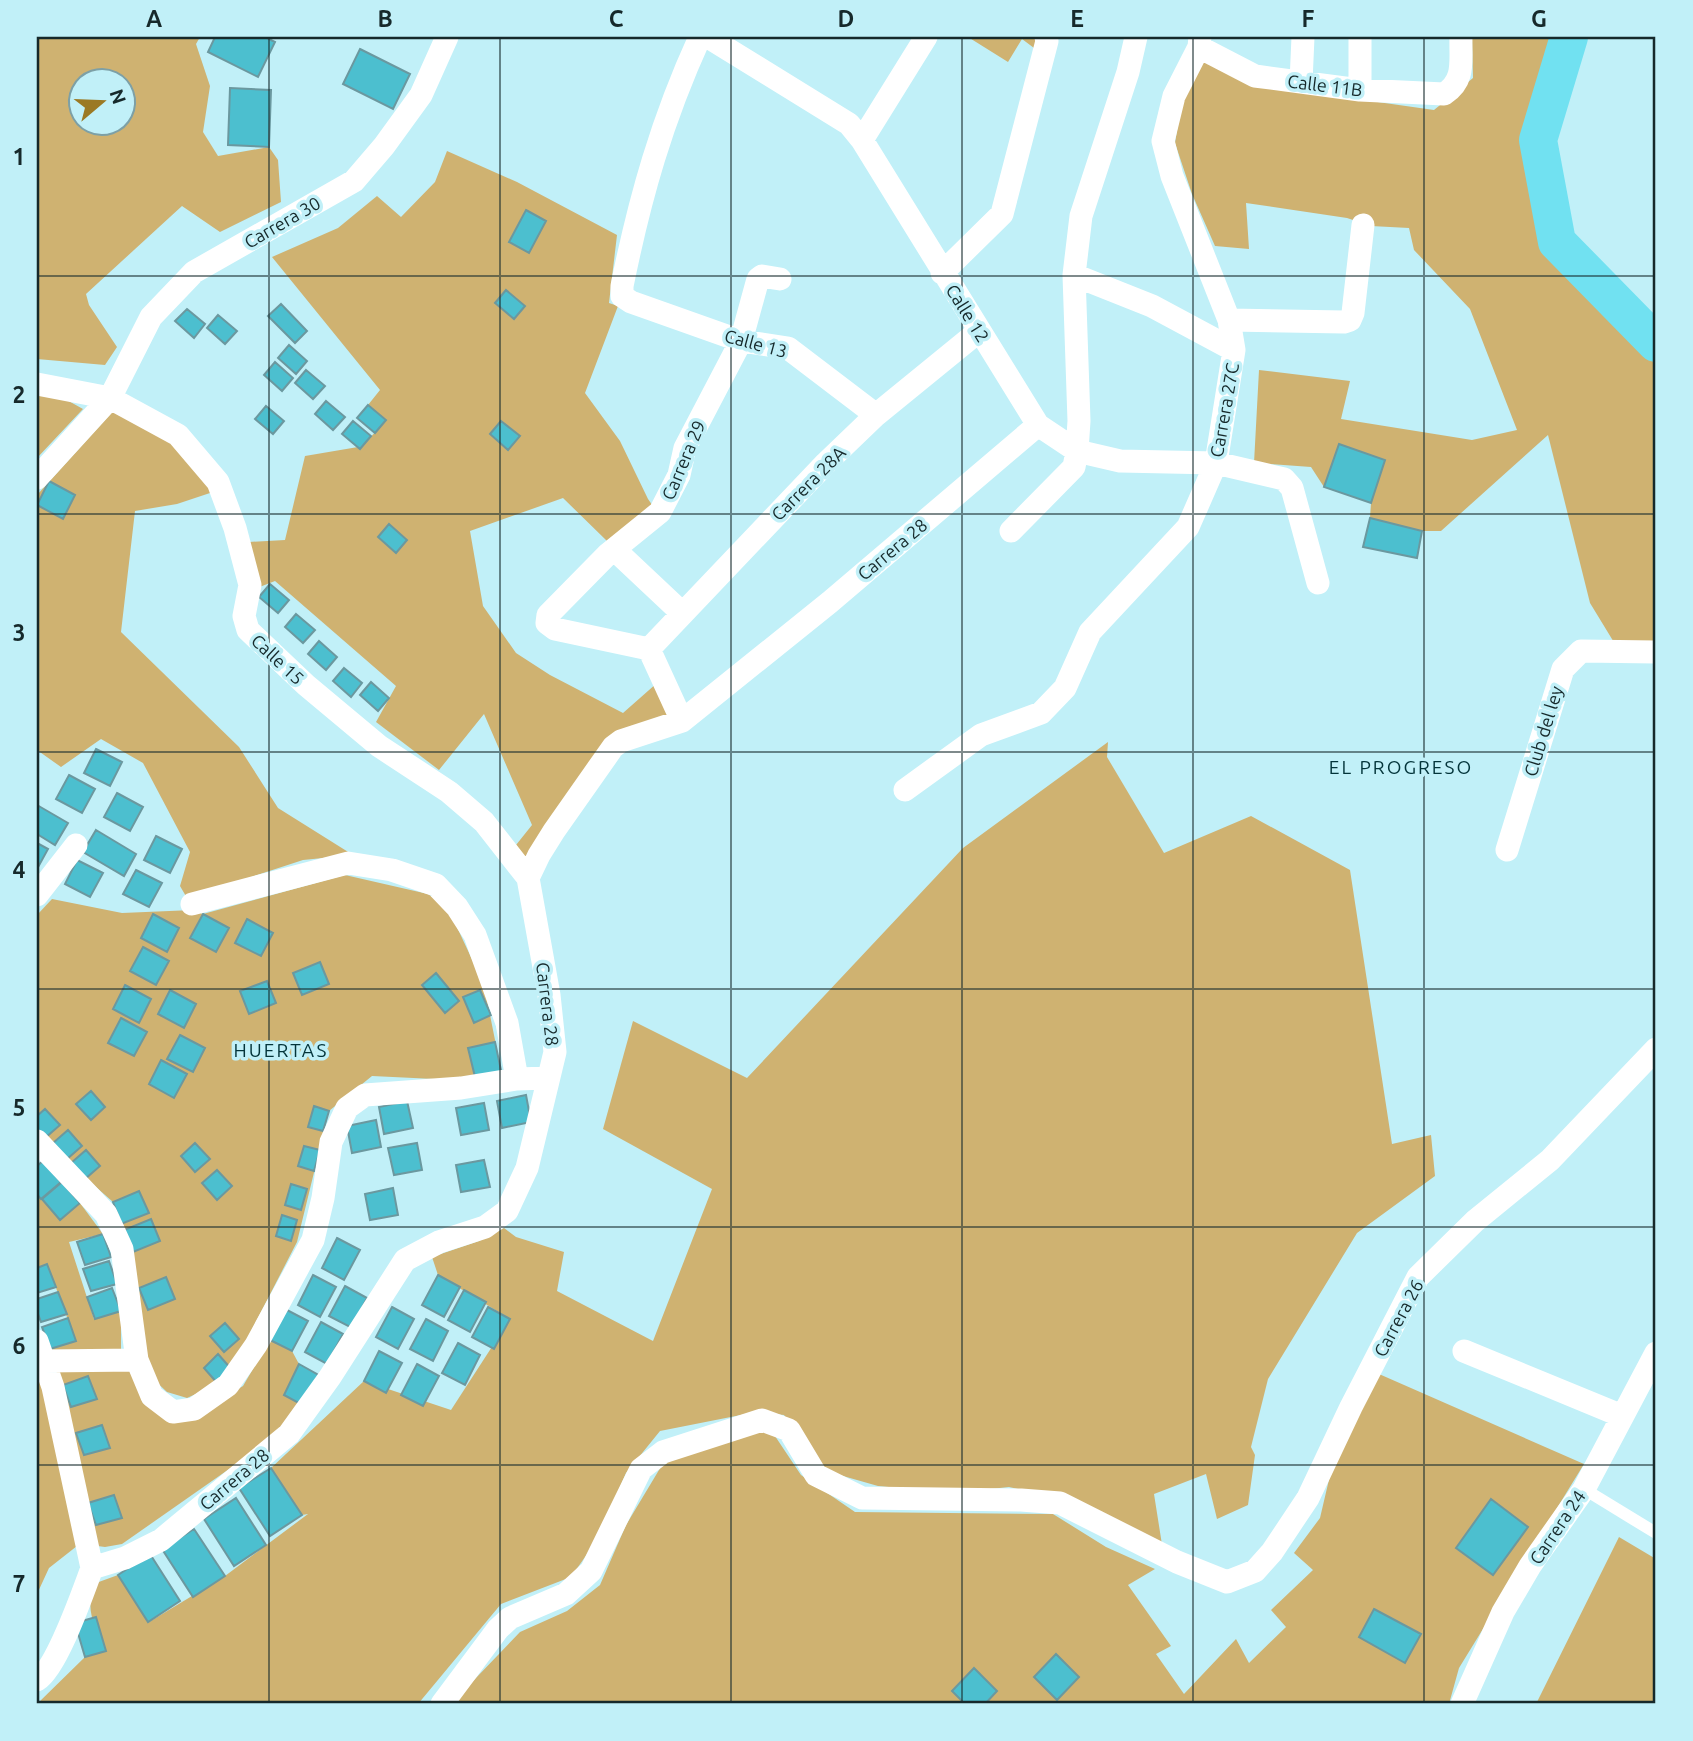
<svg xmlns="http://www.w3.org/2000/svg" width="1693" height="1741" viewBox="0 0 1693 1741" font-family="Ubuntu,sans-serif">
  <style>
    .green { fill: #cfb271; fill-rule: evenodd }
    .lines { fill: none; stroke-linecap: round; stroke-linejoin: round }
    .river { stroke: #71e1f1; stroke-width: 38 }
    .building { fill: #4cbfcf; stroke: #6b989f; stroke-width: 2 }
    .lane { stroke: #fff; stroke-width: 12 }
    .street { stroke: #fff; stroke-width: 23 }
    .grid { fill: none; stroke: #16292b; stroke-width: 2; stroke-opacity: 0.55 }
    .labels { text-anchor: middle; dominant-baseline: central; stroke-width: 7; stroke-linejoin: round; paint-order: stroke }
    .street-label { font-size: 18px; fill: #16292b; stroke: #c1f0f8 }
    .neighbourhood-label { font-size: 19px; letter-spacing: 2px; fill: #03343a; stroke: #c1f0f8 }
    .neatline { fill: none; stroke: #16292b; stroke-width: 2.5 }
    .grid-label { font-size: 23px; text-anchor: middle; font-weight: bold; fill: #16292b }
  </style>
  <rect width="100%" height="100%" fill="#c1f0f8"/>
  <path class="green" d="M37 37H200L196 44 210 86 203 132 218 156 269 147 278 160 281 202 220 232 182 206 86 294 89 305 117 347 105 365 37 359ZM80 80H122V122H80Z
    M968 37H1042L1038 51 1022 39 1008 62Z
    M1472 37H1562L1525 146 1546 244 1656 357V645L1615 644 1590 603 1548 435 1441 531H1422L1370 518 1371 503 1385 460 1339 444 1324 487 1311 467 1254 463 1259 370 1350 381 1341 419 1472 440 1517 430 1470 309 1414 250 1409 228 1371 226 1347 218 1246 203 1249 249 1215 246 1192 194 1175 143 1182 100 1202 56 1251 84 1434 110 1473 78Z
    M447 151 517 182 617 235 609 303 618 306 585 393 620 441 648 499 655 509 607 541 563 498 470 531 483 606 516 653 550 675 623 713 657 683 670 722 614 738 529 865 516 845 532 825 484 714 439 770 376 722 396 686 275 581 257 588 249 542 285 540 305 456 358 447 360 449 386 420 368 405 380 390 272 257 338 228 377 196 401 217 435 182Z
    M37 392 65 399 83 409 37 458Z
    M115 409 173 442 213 492 177 504 135 511 121 632 239 747 278 808 353 855 303 860 187 898 180 886 190 852 143 763 101 739 61 767 37 750V495Z
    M1108 742 1107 757 1164 853 1251 816 1350 870 1392 1144 1431 1135 1435 1176 1357 1233 1268 1379 1251 1447 1255 1455 1248 1505 1217 1519 1206 1474 1154 1494 1163 1551 1071 1501 1009 1487 953 1493 878 1486 829 1472 798 1436 784 1415 756 1412 660 1431 626 1473 597 1540 571 1577 501 1604 418 1704H37L85 1657 106 1651C95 1627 83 1608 96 1583L118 1575 149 1622 225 1576 308 1514 302 1515 271 1468 364 1381 451 1410 510 1319 438 1275 432 1257 479 1241 504 1228 516 1237 564 1252 557 1291 653 1341 712 1189 603 1129 633 1021 747 1078 963 848Z
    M345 875 428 894 448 908 484 985 502 1075 476 1081 372 1076 329 1111 297 1242 246 1341 218 1384 187 1398 167 1392 151 1377 133 1272V1252L113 1202 80 1173 37 1129V915L52 899 122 913 193 910 203 914Z
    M37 1193 60 1220 80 1203 103 1234 69 1242 94 1319 121 1311V1355L52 1354 50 1349 76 1341 47 1264 37 1268Z
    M270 1340 292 1351 299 1364 284 1395 306 1407 252 1453 122 1544 105 1547 90 1545 56 1369 129 1367 143 1403 176 1420 200 1412 243 1386Z
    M37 1370 53 1416 77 1546 49 1568 37 1594Z
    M1379 1374 1584 1464 1459 1668 1449 1704H451L520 1632 567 1611 600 1585 626 1525 662 1465 735 1431 771 1430 801 1475 855 1512 1053 1514 1106 1547 1155 1569 1128 1585 1171 1646 1156 1654 1184 1694 1236 1639 1249 1663 1286 1627 1271 1610 1313 1570 1294 1553 1320 1518 1331 1471Z
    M1619 1537 1656 1559V1704H1536Z"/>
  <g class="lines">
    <path class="river" d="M1569 37 1538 140 1557 242 1656 343"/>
  </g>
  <path class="building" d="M215 37H265L275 42 258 77 208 52Z
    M360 49 410 74 393 109 343 84Z
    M230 88 271 90 269 147 228 145Z
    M526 210 546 221 529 253 509 242Z
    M506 290 525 306 514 319 495 303Z
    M281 304 307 331 295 343 268 316Z
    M187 309 205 324 194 338 175 321Z
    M218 315 237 331 225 344 207 328Z
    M289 345 307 361 296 374 278 358Z
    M275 362 293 378 282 391 264 375Z
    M306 370 325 386 313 399 295 383Z
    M326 401 345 417 333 430 315 414Z
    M368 405 386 420 375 433 357 418Z
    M266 406 284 421 273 434 255 419Z
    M353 421 371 436 360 449 342 434Z
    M501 421 520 436 508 450 490 434Z
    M1339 444 1385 460 1371 503 1324 487Z
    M49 481 75 495 63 519 37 505Z
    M1370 518 1422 531 1417 558 1363 547Z
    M389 524 407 540 396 553 378 537Z
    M270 584 289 600 278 613 259 597Z
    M296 614 315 630 303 643 285 627Z
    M319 641 337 657 326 670 308 654Z
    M344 668 362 683 351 697 333 681Z
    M371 682 389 698 378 711 360 695Z
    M96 749 122 762 110 786 84 773Z
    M69 775 95 789 82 813 56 799Z
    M117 793 143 807 130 831 104 817Z
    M37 805 68 823 55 845 37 834Z
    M96 830 136 854 124 876 83 852Z
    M156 836 182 849 170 873 144 860Z
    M37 843 48 849 37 869Z
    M77 860 103 873 90 897 65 884Z
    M136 870 162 883 149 907 123 894Z
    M153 914 179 928 167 952 141 938Z
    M203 914 229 928 216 952 190 938Z
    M247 919 273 933 261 956 235 943Z
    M143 947 169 961 156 985 130 971Z
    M320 962 329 984 302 995 293 973Z
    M436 973 459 1001 445 1013 422 985Z
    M267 981 276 1003 249 1014 240 991Z
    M125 985 151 999 139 1023 113 1009Z
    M170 990 196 1004 184 1028 158 1014Z
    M480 990 491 1015 474 1023 463 997Z
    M121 1018 147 1032 134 1056 108 1043Z
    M180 1035 205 1048 193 1072 167 1059Z
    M495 1042 502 1075 476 1081 468 1048Z
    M161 1060 187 1074 174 1098 149 1084Z
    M91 1091 105 1107 91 1120 76 1104Z
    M526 1095 531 1122 502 1128 497 1101Z
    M407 1101 413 1128 384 1134 379 1107Z
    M484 1103 489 1130 461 1135 456 1108Z
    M314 1106 329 1111 323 1131 308 1127Z
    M45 1109 60 1125 45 1138 37 1129V1116Z
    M376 1120 381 1147 352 1153 347 1126Z
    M68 1130 82 1146 67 1159 53 1143Z
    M195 1143 210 1159 195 1172 181 1156Z
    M417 1143 422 1170 394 1175 388 1148Z
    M304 1146 320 1150 314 1171 298 1166Z
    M86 1150 100 1166 85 1179 71 1163Z
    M484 1160 490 1187 461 1192 456 1165Z
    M43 1161 61 1182 41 1199 37 1194V1166Z
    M217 1170 232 1186 217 1200 202 1183Z
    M62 1182 80 1203 60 1220 42 1199Z
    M291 1184 307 1189 301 1210 285 1205Z
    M393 1188 398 1215 370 1220 365 1194Z
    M139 1191 149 1213 121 1224 113 1202Z
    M282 1215 297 1220 291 1241 276 1236Z
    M151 1219 160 1241 133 1252 124 1230Z
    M103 1234 111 1257 85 1265 77 1242Z
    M337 1238 360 1250 344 1280 322 1268Z
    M109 1261 117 1284 91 1291 83 1269Z
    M47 1264 56 1287 37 1293V1268Z
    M313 1275 336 1287 320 1317 298 1305Z
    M438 1275 460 1287 444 1317 422 1305Z
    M166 1277 175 1299 148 1310 139 1288Z
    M345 1286 367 1298 352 1328 329 1316Z
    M112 1288 121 1311 95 1319 87 1297Z
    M464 1290 486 1302 470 1332 448 1320Z
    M58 1292 67 1314 41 1322 37 1311V1299Z
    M392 1307 414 1319 398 1349 376 1337Z
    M488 1307 510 1319 494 1349 472 1337Z
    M285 1309 308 1321 292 1351 270 1340Z
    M68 1318 76 1341 50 1349 42 1327Z
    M426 1319 448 1331 433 1361 410 1349Z
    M321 1322 343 1334 327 1364 305 1352Z
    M225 1323 239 1339 224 1352 210 1336Z
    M458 1343 480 1355 465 1385 442 1373Z
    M379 1351 402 1363 386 1393 364 1381Z
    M218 1354 233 1371 218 1384 204 1368Z
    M299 1364 322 1377 306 1407 284 1395Z
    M417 1364 439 1376 423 1406 401 1395Z
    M88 1376 97 1399 71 1407 63 1385Z
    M102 1425 110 1448 84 1455 76 1433Z
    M271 1468 302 1515 270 1536 239 1488Z
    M114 1495 122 1518 96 1525 88 1503Z
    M236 1498 266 1545 234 1566 204 1519Z
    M1491 1499 1528 1527 1493 1575 1456 1548Z
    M194 1529 225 1576 193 1597 162 1549Z
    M150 1554 180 1601 148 1622 118 1575Z
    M1374 1609 1421 1634 1405 1663 1359 1637Z
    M96 1617 106 1651 85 1657 75 1623Z
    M1056 1654 1079 1677 1057 1700 1034 1677Z
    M974 1668 997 1691 985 1704H965L952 1691Z"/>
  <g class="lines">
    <path class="lane" d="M1584 1489 1656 1533"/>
    <path class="street" d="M700 37C662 120 640 197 622 286V296L631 302 741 341 788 348 876 415
      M708 37 849 124 862 140 1038 425 1077 451 1120 461 1216 463 1284 479 1292 488 1318 583
      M1360 37V90
      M1199 47 1255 76 1360 90 1444 94C1466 80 1460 60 1461 37
      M1301 82 1303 37
      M862 140 926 37
      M942 273 1002 214 1047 41 1046 37
      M1074 275 1152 306 1234 350
      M1229 320 1344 322 1350 320 1353 313 1363 225
      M37 384 110 398 178 435 218 482 235 528 250 585 244 616 248 630 306 685 379 746 449 792 484 822 528 878
      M37 478 110 398 151 317 194 272 354 181 384 146 421 95 447 37
      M1011 531 1074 467 1077 451 1079 421 1074 275 1081 216 1128 72 1136 37
      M615 550 682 613
      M649 649 826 463 876 415 979 331
      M682 721 649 649 555 629 547 623 548 615 607 555 660 512 679 475 685 448 741 341 758 279 762 276 780 279
      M905 790 981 735 1041 713 1065 688 1090 632 1188 527 1216 463 1234 350 1229 320 1172 176 1163 141 1174 96 1199 47 1200 37
      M1507 850 1563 669 1581 651 1656 652
      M37 895 76 845
      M192 904 348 863 392 870 436 885 457 907 475 935 507 1023 517 1079
      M37 1141 106 1214 122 1249 137 1360 152 1396 173 1412 194 1409 228 1385 256 1345 313 1240 323 1198 331 1142 347 1108 365 1095 461 1088 517 1079 548 1078
      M37 1341 53 1387 92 1568
      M1464 1351 1622 1416
      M44 1361 137 1360
      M37 1680C57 1668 83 1592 92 1568L125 1558 161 1540 289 1434 330 1377 405 1260 439 1242 485 1227 507 1211 527 1168 555 1052 549 995 528 878 539 855 554 831 613 747 621 741 682 721 830 602 1038 425
      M442 1704 498 1629 510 1618 566 1594 591 1571 641 1469 663 1452 762 1420 789 1430 816 1475 862 1498 1021 1500 1060 1503 1177 1562 1227 1582 1255 1571 1272 1552 1308 1498 1351 1407 1418 1277 1475 1221 1550 1160 1656 1049
      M1462 1704 1503 1612 1530 1566 1584 1489 1656 1353"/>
  </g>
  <path class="grid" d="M269 37V1704M500 37V1704M731 37V1704M962 37V1704M1193 37V1704M1424 37V1704M37 276H1656M37 514H1656M37 752H1656M37 989H1656M37 1227H1656M37 1465H1656"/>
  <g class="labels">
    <g class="street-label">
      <text transform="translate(1325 85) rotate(7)">Calle 11B</text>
      <text transform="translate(282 222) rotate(-30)">Carrera 30</text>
      <text transform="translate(968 313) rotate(58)">Calle 12</text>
      <text transform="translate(756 343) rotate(15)">Calle 13</text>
      <text transform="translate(1224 410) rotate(-80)">Carrera 27C</text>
      <text transform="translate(683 460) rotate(-67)">Carrera 29</text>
      <text transform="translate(808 483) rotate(-45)">Carrera 28A</text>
      <text transform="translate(892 549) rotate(-40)">Carrera 28</text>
      <text transform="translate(278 659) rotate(43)">Calle 15</text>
      <text transform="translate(1543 731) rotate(-73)">Club del ley</text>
      <text transform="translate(548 1004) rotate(83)">Carrera 28</text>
      <text transform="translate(1398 1318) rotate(-62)">Carrera 26</text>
      <text transform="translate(234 1479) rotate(-40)">Carrera 28</text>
      <text transform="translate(1557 1527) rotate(-56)">Carrera 24</text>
    </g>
    <g class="neighbourhood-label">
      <text x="1401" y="767">EL PROGRESO</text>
      <text x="281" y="1050">HUERTAS</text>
    </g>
  </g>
  <rect width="1693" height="1741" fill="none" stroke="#c1f0f8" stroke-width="77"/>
  <g transform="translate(102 102) rotate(71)"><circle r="33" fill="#c1f0f8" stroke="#7da0a6" stroke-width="2"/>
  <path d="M0-5L12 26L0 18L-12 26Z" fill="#9b7924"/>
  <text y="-10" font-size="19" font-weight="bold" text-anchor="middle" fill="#16292b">N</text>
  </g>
  <rect x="38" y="38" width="1616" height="1664" class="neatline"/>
  <g class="grid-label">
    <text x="154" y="27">A</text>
    <text x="385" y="27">B</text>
    <text x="616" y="27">C</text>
    <text x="846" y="27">D</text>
    <text x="1077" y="27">E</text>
    <text x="1308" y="27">F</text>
    <text x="1539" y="27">G</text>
    <text x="19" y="165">1</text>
    <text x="19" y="403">2</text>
    <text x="19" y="641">3</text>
    <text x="19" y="878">4</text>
    <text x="19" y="1116">5</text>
    <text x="19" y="1354">6</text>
    <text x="19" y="1592">7</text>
  </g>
</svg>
